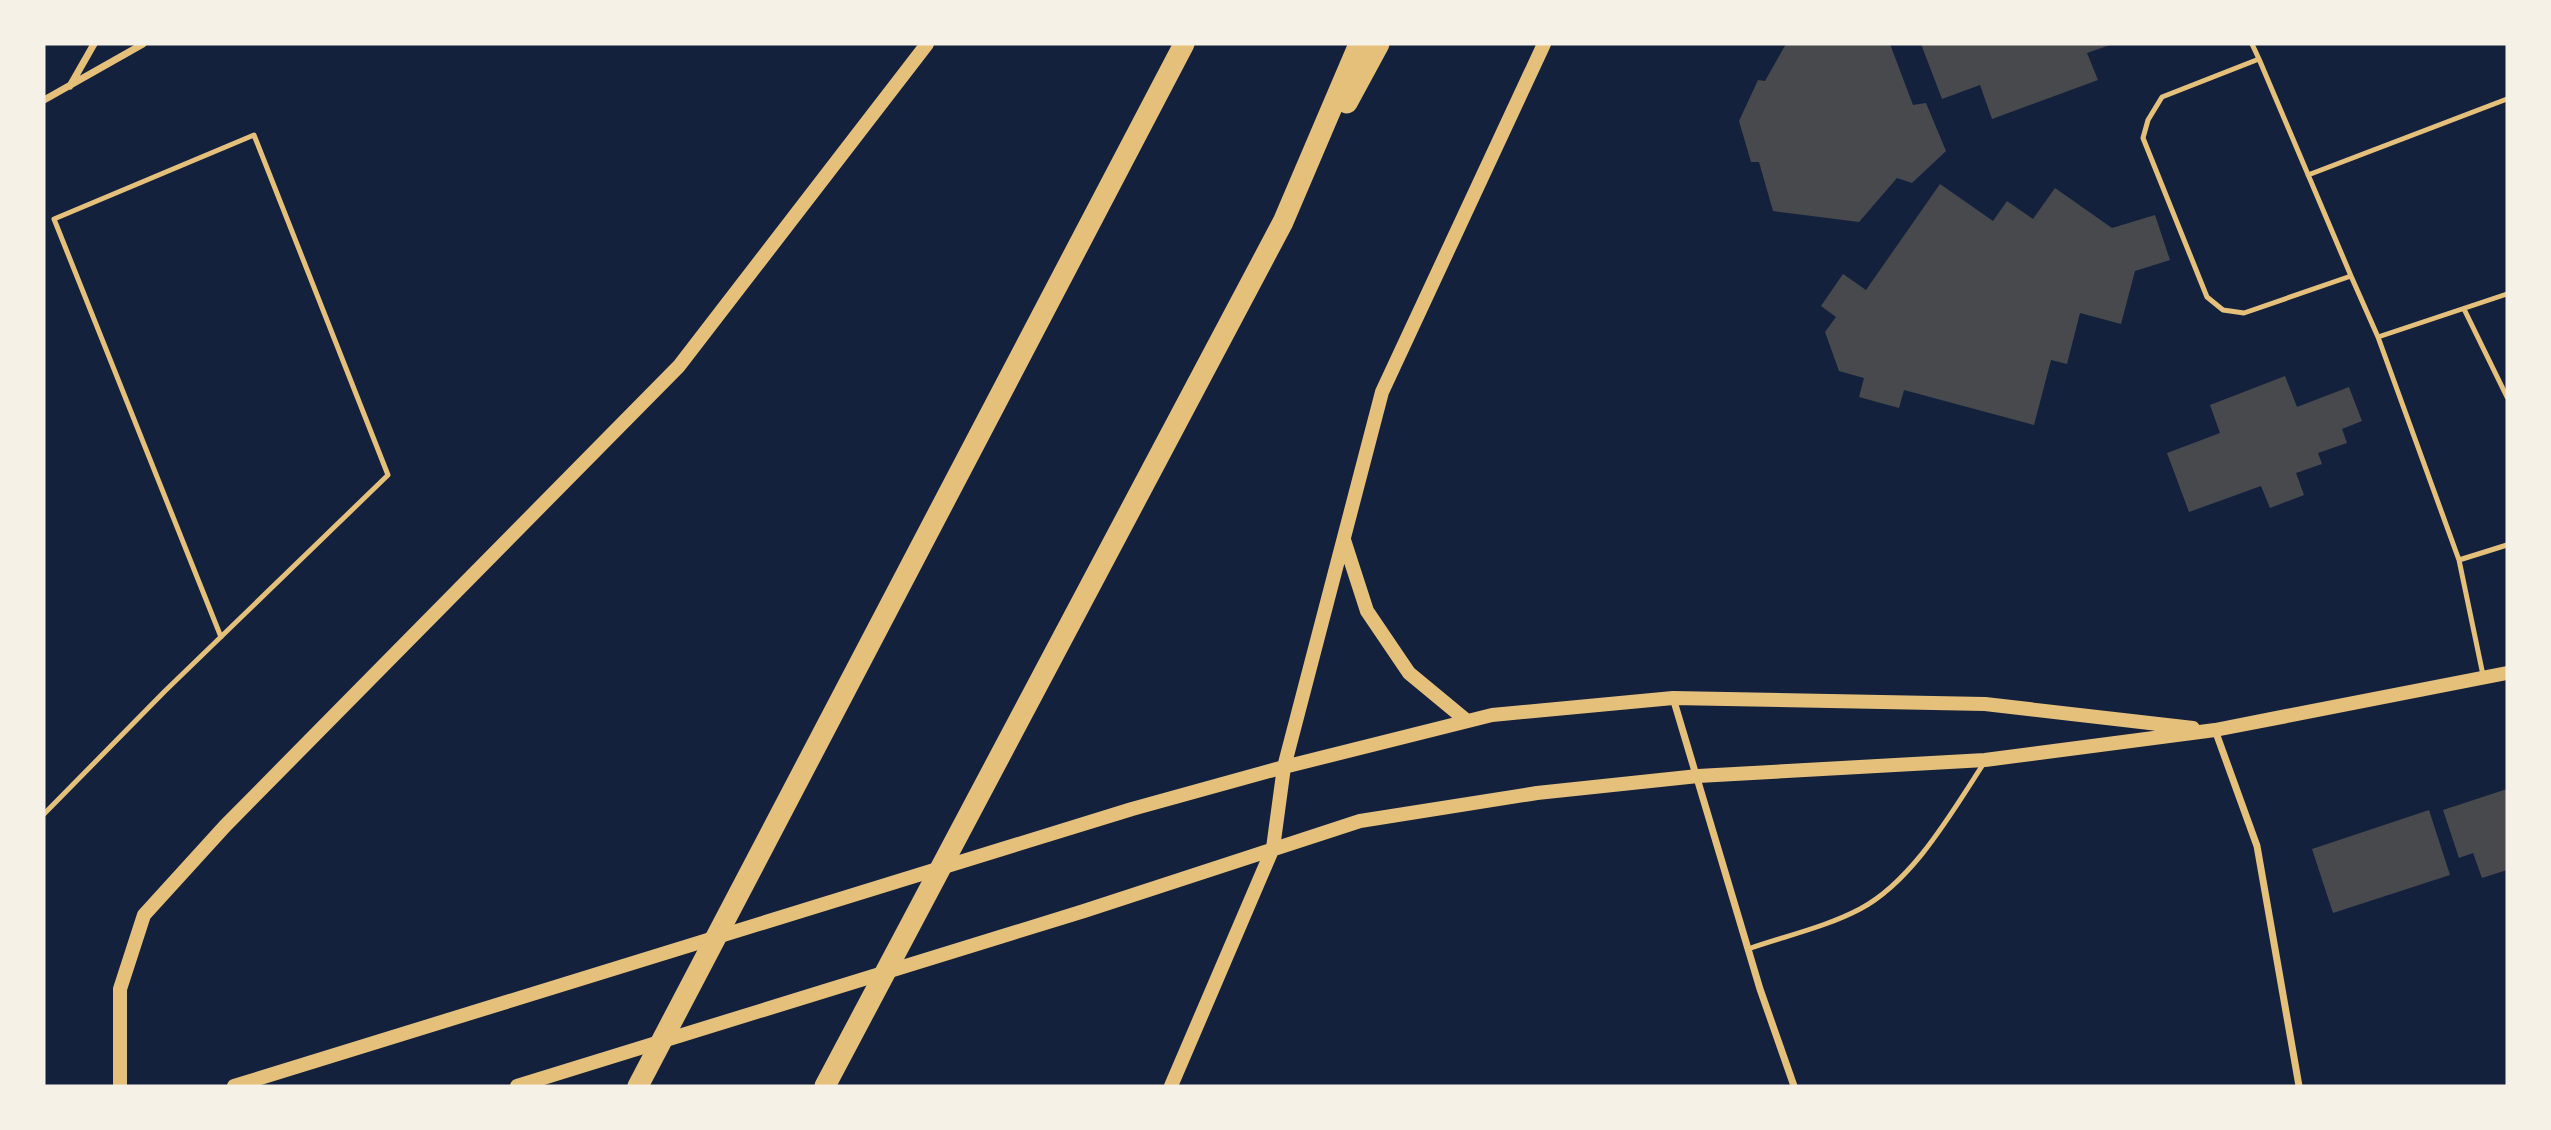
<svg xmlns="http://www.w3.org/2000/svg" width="2551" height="1130" viewBox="0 0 2551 1130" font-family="Signika,sans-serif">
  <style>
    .building { fill: #48494c }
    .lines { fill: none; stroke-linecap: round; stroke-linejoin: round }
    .service { stroke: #e5c07b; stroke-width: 5 }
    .minor { stroke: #e5c07b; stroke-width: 7 }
    .secondary { stroke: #e5c07b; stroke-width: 14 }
    .motorway { stroke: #e5c07b; stroke-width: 21 }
  </style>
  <rect width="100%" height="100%" fill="#14213d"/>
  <path class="building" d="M1786 44H1890L1913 105 1926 103 1946 151 1912 183 1897 178 1859 222 1773 211 1759 162H1751L1739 121 1758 80 1765 81Z
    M1921 44H2113L2087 53 2098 80 1992 119 1980 85 1942 99Z
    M1940 184 1993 221 2007 201 2033 219 2055 188 2112 228 2155 215 2170 260 2135 271 2121 324 2080 313 2067 364 2051 360 2034 425 1904 390 1899 408 1859 397 1864 378 1839 371 1825 332 1836 317 1821 306 1843 274 1866 290Z
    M2285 376 2297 407 2349 387 2362 421 2342 429 2347 443 2318 453 2322 464 2296 473 2304 495 2270 508 2261 486 2189 512 2167 453 2220 433 2210 405Z
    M2507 789V870L2482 878 2473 853 2459 858 2443 810Z
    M2429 810 2450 875 2333 913 2312 849Z"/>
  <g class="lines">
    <path class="service" d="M2252 44 2259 59 2162 97 2148 120 2143 138 2207 297 2223 310 2244 313 2351 276 2378 337 2459 560 2483 675
      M2259 59 2351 276
      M2308 175 2507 99
      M2464 309 2507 397
      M2378 337 2507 294
      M2459 560 2507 545
      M44 814 165 691 388 475 254 135 54 219 221 637
      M1748 949C1785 936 1826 927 1860 909 1913 881 1952 812 1984 763"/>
    <path class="minor" d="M70 86 94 44
      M44 100 143 44
      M1673 698 1760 989 1794 1086
      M2215 730 2257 846 2299 1086"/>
    <path class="secondary" d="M1344 540 1367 611 1409 673 1467 721
      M120 1086V989L144 915 225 826 679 366 927 44
      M234 1086 1132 809 1284 767 1492 715 1673 698 1985 704 2193 728
      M517 1086 1084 911 1360 821 1537 793 1698 776 1985 760 2215 730 2507 673
      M1171 1086 1273 848 1284 767 1382 392 1544 44"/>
    <path class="motorway" d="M1347 103 1379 44
      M638 1086 1184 44
      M825 1086 1283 222 1359 44"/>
  </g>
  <rect width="2551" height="1130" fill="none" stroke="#f6f1e7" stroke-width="91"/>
</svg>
